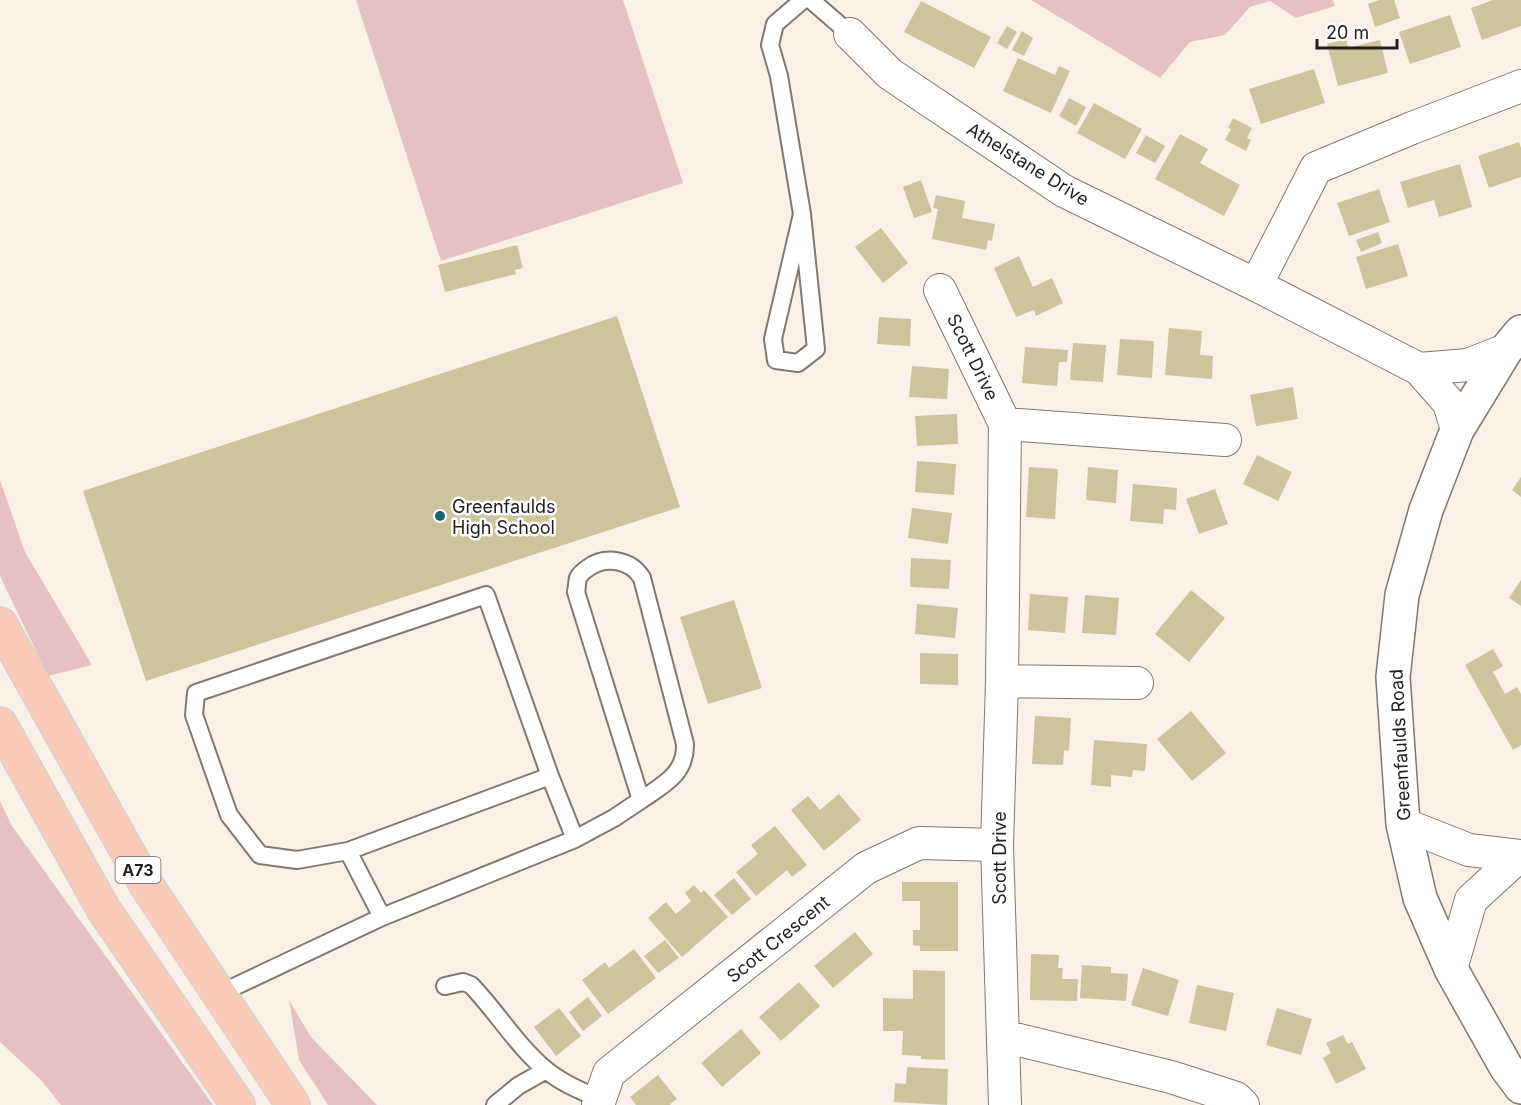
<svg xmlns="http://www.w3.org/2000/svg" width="1521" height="1105" viewBox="0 0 1521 1105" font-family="Inter,sans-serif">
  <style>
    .green { fill: #e6c1c3 }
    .building { fill: #cbc49d }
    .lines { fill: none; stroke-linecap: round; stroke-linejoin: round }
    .service-casing { stroke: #807971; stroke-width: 20 }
    .minor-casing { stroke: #807971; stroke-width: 34 }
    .tertiary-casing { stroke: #807971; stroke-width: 36 }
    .primary-casing { stroke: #d3d2d1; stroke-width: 36 }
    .service { stroke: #fff; stroke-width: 16 }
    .minor { stroke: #fff; stroke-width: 32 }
    .tertiary { stroke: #fff; stroke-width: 33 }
    .primary { stroke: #facab8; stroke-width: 33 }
    .poi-dot { fill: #196270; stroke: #fff; stroke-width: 2 }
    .labels { text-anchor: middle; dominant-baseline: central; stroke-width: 5; stroke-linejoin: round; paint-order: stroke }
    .shield { fill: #fff; stroke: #64625f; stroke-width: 1.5 }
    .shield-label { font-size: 16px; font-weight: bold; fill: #211e1b }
    .street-label { font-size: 18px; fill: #211e1b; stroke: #fff }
    .poi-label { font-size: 18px; fill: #211e1b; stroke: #fff; text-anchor: start }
  </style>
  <rect width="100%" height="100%" fill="#f9f1e8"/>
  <path class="green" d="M356 0H623L683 183 441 261Z
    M1031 0H1333L1335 6 1296 18 1270 1 1250 7 1225 35 1190 42 1160 78Z
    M0 480 25 552 92 665 48 676 0 576Z
    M0 801 12 826 213 1105H61L41 1080 0 1042Z
    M289 1000 311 1037 377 1105H328L299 1060Z"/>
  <path class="building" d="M1379 0H1394L1400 18 1375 27 1368 4Z
    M1493 0H1521V26L1482 40 1471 8Z
    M921 1 991 37 974 68 904 32Z
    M1450 15 1461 47 1410 64 1399 32Z
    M1007 26 1017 32 1007 49 997 43Z
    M1022 31 1033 38 1024 56 1012 50Z
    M1346 39 1348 48 1380 40 1388 73 1338 86 1327 44Z
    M1018 58 1055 75 1059 66 1070 71 1051 113 1003 91Z
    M1314 69 1325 103 1261 124 1249 89Z
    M1069 98 1086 107 1076 126 1059 116Z
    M1094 103 1142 129 1125 159 1077 133Z
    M1233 118 1252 128 1247 138 1251 140 1246 151 1225 140 1231 129 1228 128Z
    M1180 134 1208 149 1200 163 1240 185 1224 216 1155 179Z
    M1146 135 1165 146 1155 163 1136 153Z
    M1519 142 1521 148V177L1489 188 1478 156Z
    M1460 164 1472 207 1439 217 1434 200 1408 208 1400 182Z
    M921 180 932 212 914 218 903 187Z
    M1379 189 1390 222 1349 236 1337 203Z
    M936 195 965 201 962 218 995 224 992 241 988 240 986 250 932 239 938 209 933 208Z
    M881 228 908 263 883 283 855 247Z
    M1378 232 1382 243 1361 252 1356 240Z
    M1398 244 1408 276 1366 289 1356 257Z
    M517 245 523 268 515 270 516 274 445 292 438 265Z
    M1019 256 1033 287 1052 278 1063 303 1036 316 1034 310 1016 317 994 268Z
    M617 316 680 507 146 681 83 491Z
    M879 317 911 319 910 346 877 344Z
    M1169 328 1202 331 1200 355 1213 356 1212 379 1165 375Z
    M1120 339 1154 341 1152 378 1117 375Z
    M1073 343 1106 345 1103 382 1070 380Z
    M1025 347 1068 350 1067 362H1059L1057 386 1022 383Z
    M912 366 949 369 947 399 909 397Z
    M1293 387 1298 419 1256 426 1250 395Z
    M957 414 958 444 917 446 915 416Z
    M1257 455 1292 472 1278 501 1243 484Z
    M917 461 956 464 954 495 915 492Z
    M1029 467 1058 469 1055 519 1026 517Z
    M1088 467 1118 470 1116 503 1086 500Z
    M1521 477V497L1512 490Z
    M1133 484 1177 488 1176 510 1164 509 1163 524 1130 521Z
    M1215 489 1228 524 1199 534 1186 499Z
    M912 508 952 513 948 544 908 538Z
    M911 558 951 560 949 589 910 587Z
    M1521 580V606L1509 598Z
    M1191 590 1225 618 1189 662 1155 634Z
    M1030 594 1068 597 1065 633 1028 630Z
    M1085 595 1119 598 1116 635 1082 633Z
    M734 600 762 688 708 704 680 617Z
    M917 604 958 608 955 638 915 634Z
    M1493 649 1503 666 1493 672 1505 694 1517 687 1521 694V745L1513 750 1465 665Z
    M920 653 958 654V685L920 684Z
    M1191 711 1226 753 1192 781 1157 739Z
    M1035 716 1071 718 1069 751 1064 750 1063 765 1032 764Z
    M1094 740 1147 744 1145 771 1133 770 1132 777 1111 775V787L1091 785Z
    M839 794 861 820 824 851 791 810 808 796 820 810Z
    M775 826 807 865 792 877 787 870 756 896 736 872 758 854 751 845Z
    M734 878 751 899 732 915 714 895Z
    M902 882H958V951H920V946L913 945V930H920V901H902Z
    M694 885 701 893 704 890 728 917 682 957 648 918 666 902 676 914 691 901 685 893Z
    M855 932 873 954 833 988 814 966Z
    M665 940 679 958 658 973 644 956Z
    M634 949 656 978 608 1014 582 980 605 962 609 968Z
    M1031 954 1059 955 1058 968H1063L1062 979H1078L1077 1001 1030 1000Z
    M1082 965 1111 967V973L1128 974 1126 1001 1080 998Z
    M1143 968 1179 980 1168 1016 1131 1005Z
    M913 970 945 971V1060L921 1059V1056L902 1055 903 1031H883V998L913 999Z
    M799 982 820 1006 781 1041 759 1017Z
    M1197 985 1234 993 1226 1031 1189 1023Z
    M588 997 602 1016 583 1031 569 1012Z
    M559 1008 581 1036 556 1056 534 1027Z
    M1277 1008 1312 1019 1301 1055 1266 1045Z
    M741 1029 761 1053 722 1087 701 1063Z
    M1343 1035 1348 1044 1352 1042 1366 1069 1336 1084 1323 1058 1331 1053 1326 1043Z
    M907 1067 948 1069 947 1105 894 1102 895 1083 906 1084Z
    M658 1075 677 1099 670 1104 671 1105H636L630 1097Z"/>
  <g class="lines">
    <g class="service-casing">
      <path id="service" d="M811 0 850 34
        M802 214 773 339 776 360 798 363 816 349 802 214 779 76 770 45 775 24 803 0
        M550 776 575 839
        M348 851 550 776 486 595 196 693 194 715 229 815 260 855 297 860 348 851 382 917
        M445 986 463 982 471 985C497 1012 517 1046 546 1070 562 1083 581 1091 600 1099
        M219 994 382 917 575 839 614 818 641 800 576 592C577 588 577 582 578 578 580 574 585 570 588 568 606 555 631 560 642 578L685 744C686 774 663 785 641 800
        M495 1105 518 1086 546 1070"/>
    </g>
    <g class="minor-casing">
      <path id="minor" d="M850 34 890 74 1064 191 1256 285 1419 369 1449 403 1457 430
        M1256 285 1316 168 1412 128 1521 86
        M940 290 1005 424 1002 681 997 845 1005 1105
        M1419 369 1468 365 1506 350
        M1005 424 1225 440
        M1002 681 1137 683
        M1403 824 1469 850 1521 856
        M1451 969 1471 900 1519 856
        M1003 1036 1171 1077 1236 1098 1243 1105
        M598 1105 609 1073 866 868 919 843 997 845"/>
    </g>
    <g class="tertiary-casing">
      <path id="tertiary" d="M1521 332 1506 350 1457 430 1426 510 1402 595 1393 677 1403 824 1420 898 1451 969 1506 1067 1521 1087"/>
    </g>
    <g class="primary-casing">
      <path id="primary" d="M0 624 145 883 293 1105
        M0 724 104 910 238 1105"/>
    </g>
    <use href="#service" class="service"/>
    <use href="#minor" class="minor"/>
    <use href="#tertiary" class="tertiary"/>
    <use href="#primary" class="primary"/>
  </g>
  <circle class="poi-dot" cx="440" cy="516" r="6"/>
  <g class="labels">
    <rect class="shield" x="115.5" y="857" width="45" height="26" rx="4.5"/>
    <g class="shield-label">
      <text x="138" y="870">A73</text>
    </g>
    <g class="street-label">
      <text transform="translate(1028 164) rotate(32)">Athelstane Drive</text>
      <text transform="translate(973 357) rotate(64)">Scott Drive</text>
      <text transform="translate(1400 745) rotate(-93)">Greenfaulds Road</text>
      <text transform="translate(999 858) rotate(-90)">Scott Drive</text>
      <text transform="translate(778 939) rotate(-39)">Scott Crescent</text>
    </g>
    <g class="poi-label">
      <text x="452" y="506">Greenfaulds<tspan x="452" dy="21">High School</tspan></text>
    </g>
  </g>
  <path d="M1317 39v9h80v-9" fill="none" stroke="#211e1b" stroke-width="3"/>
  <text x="1326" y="39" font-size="18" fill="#211e1b" stroke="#ffffff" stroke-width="4.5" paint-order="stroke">20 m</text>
</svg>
